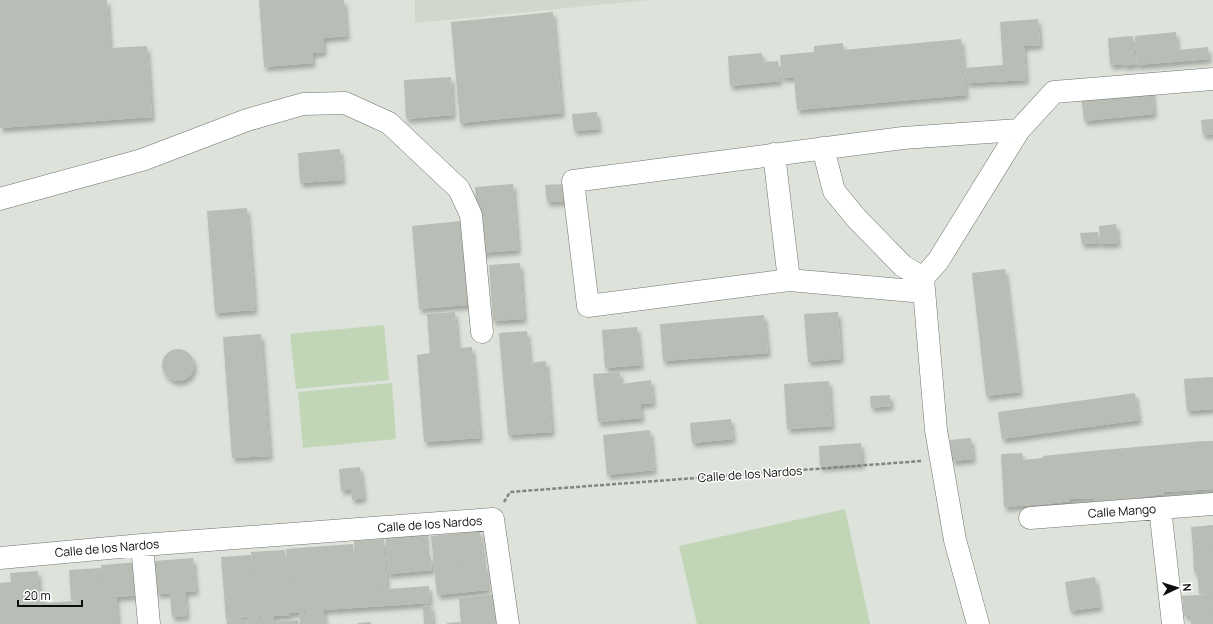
<svg xmlns="http://www.w3.org/2000/svg" width="1213" height="624" viewBox="0 0 1213 624" font-family="Manrope,sans-serif">
  <style>
    .built { fill: #cfd8ca }
    .green { fill: #c1d5b7 }
    .building { fill: #b8bdb5; filter: url(#shadow) }
    .lines { fill: none; stroke-linecap: round; stroke-linejoin: round }
    .minor-casing { stroke: #6f746d; stroke-width: 23 }
    .path { stroke: #838680; stroke-width: 2.5; stroke-dasharray: 4 2; stroke-linecap: butt }
    .minor { stroke: #fff; stroke-width: 22 }
    .labels { text-anchor: middle; dominant-baseline: central; stroke-width: 3; stroke-linejoin: round; paint-order: stroke }
    .street-label { font-size: 12px; fill: #0c0e0b; stroke: #fff }
  </style>
  <defs>
    <filter id="shadow"><feDropShadow dx="2.5" dy="4.5" stdDeviation="2" flood-color="#0004"/></filter>
  </defs>
  <rect width="100%" height="100%" fill="#dde2da"/>
  <path class="built" d="M415 0H649L415 23Z"/>
  <path class="green" d="M384 325 389 380 296 389 290 334Z
    M392 383 396 439 303 448 298 392Z
    M845 509 870 624H697L679 546Z"/>
  <path class="building" d="M0 0H107L110 48 147 46 152 117 0 128Z
    M259 0H344L347 36 323 38 324 52 312 53 313 63 264 67Z
    M553 12 562 113 460 123 451 22Z
    M1038 19 1040 45 1024 46 1026 80 967 83 965 68 1003 65 1000 22Z
    M1176 32 1178 56V50L1208 47 1209 59 1137 65 1135 36Z
    M1133 36 1136 64 1124 66 1121 37Z
    M1121 37 1123 64 1110 65 1108 38Z
    M961 39 966 95 797 110 794 77 782 78 780 55 814 52V46L843 43V50Z
    M762 53 763 62 778 61 780 81 730 86 728 56Z
    M451 77 453 115 406 119 404 80Z
    M1152 88 1154 114 1084 121 1081 94Z
    M597 112 599 129 574 131 572 114Z
    M1213 119V134L1203 135 1201 120Z
    M340 149 343 180 300 183 298 153Z
    M513 184 518 250 480 253 475 187Z
    M565 184 566 201 547 202 545 185Z
    M247 208 255 310 215 313 207 211Z
    M470 220 478 304 419 309 412 226Z
    M1116 224 1118 243 1100 244 1099 226Z
    M1098 232 1099 243 1082 244 1080 233Z
    M520 263 524 319 493 321 489 265Z
    M1005 269 1020 392 986 396 972 273Z
    M455 312 458 348 472 347 480 438 424 442 417 355 430 353 427 314Z
    M838 312 841 359 808 362 804 314Z
    M764 315 768 353 663 361 660 324Z
    M637 327 641 365 605 368 602 330Z
    M527 331 530 363 546 361 552 432 508 435 499 333Z
    M261 334 270 456 232 458 223 337Z
    M162 365a16 16 0 1 1 32 0a16 16 0 1 1-32 0Z
    M620 372 621 384 651 380 653 403 640 404 642 418 598 422 593 374Z
    M1213 377V409L1187 411 1184 379Z
    M829 381 832 426 787 429 784 384Z
    M1135 393 1139 420 1002 439 998 412Z
    M890 395 891 406 871 408 870 396Z
    M731 419 733 439 692 443 690 423Z
    M650 430 654 470 607 475 603 435Z
    M971 438 973 459 952 461 950 440Z
    M1204 441H1213V489L1164 492V494L1118 500 1095 501 1094 498 1070 499V501L1046 504 1004 507 1001 454 1022 453 1023 460 1043 458V456L1091 451Z
    M861 443 862 464 820 467 819 446Z
    M360 467 364 498 352 500 351 489 341 491 339 469Z
    M1213 525V547L1193 549 1191 527Z
    M425 530 427 556H431L432 570 388 574 385 533Z
    M480 531 484 565 462 568 486 566 488 590 437 595 431 536Z
    M384 539 387 589 375 590 429 586 430 603 323 610 326 624H300L299 614 319 611 290 613 286 549 353 544 355 566 354 541Z
    M1213 548V593L1199 594 1197 572H1194L1193 549Z
    M285 550 290 615 226 619 221 557 251 555 253 578 251 552Z
    M193 558 196 591 185 592 187 616 172 617 170 593 157 594 154 561Z
    M140 562 142 595 116 597 118 624H76L74 601 103 597 71 600 69 570 101 568 102 581 101 565Z
    M38 571 39 588H42L43 600 46 599 48 624H15L10 573Z
    M1095 577 1100 607 1070 611 1065 582Z
    M11 582 14 624H0V583Z
    M494 594 497 624H461L459 598Z
    M1213 594V613L1184 616 1182 596Z
    M73 601 75 624H49L47 603Z
    M431 605 433 624H424L423 606Z
    M1213 614V624H1191L1190 616Z
    M274 617V622L298 620 299 624H248L247 619Z
    M246 619 247 624H227V620Z
    M371 622V624H358V623Z
    M460 622 461 624H447V623Z"/>
  <g class="lines">
    <g class="minor-casing">
      <path id="minor" d="M823 148 834 191 857 219 903 266 923 278
        M774 154 789 280
        M0 199 142 160 247 120 303 104 345 103 389 123 459 189 471 215 482 332
        M923 278 938 261 1019 130 1054 92 1213 79
        M923 278 936 430 955 540 978 624
        M924 292 789 280 588 306 573 181 903 138 1019 130
        M1160 508 1173 624
        M1030 518 1213 504
        M142 545 149 624
        M0 558 142 545 493 519 508 624"/>
    </g>
    <path class="path" d="M504 502 510 492 921 461"/>
    <use href="#minor" class="minor"/>
  </g>
  <g class="labels">
    <g class="street-label">
      <text transform="translate(750 474) rotate(-4)">Calle de los Nardos</text>
      <text transform="translate(1122 511) rotate(-4)">Calle Mango</text>
      <text transform="translate(430 524) rotate(-4)">Calle de los Nardos</text>
      <text transform="translate(107 548) rotate(-5)">Calle de los Nardos</text>
    </g>
  </g>
  <g transform="translate(1177 588) rotate(86)" stroke="#ffffff" stroke-width="3" paint-order="stroke">
  <path d="M0-3L7 15L0 10L-7 15Z" fill="#0c0e0b"/>
  <text y="-6" font-size="11" font-weight="bold" text-anchor="middle" fill="#0c0e0b">N</text>
  </g>
  <path d="M18 600v6h64v-6" fill="none" stroke="#0c0e0b" stroke-width="2"/>
  <text x="24" y="600" font-size="12" fill="#0c0e0b" stroke="#ffffff" stroke-width="3" paint-order="stroke">20 m</text>
</svg>
